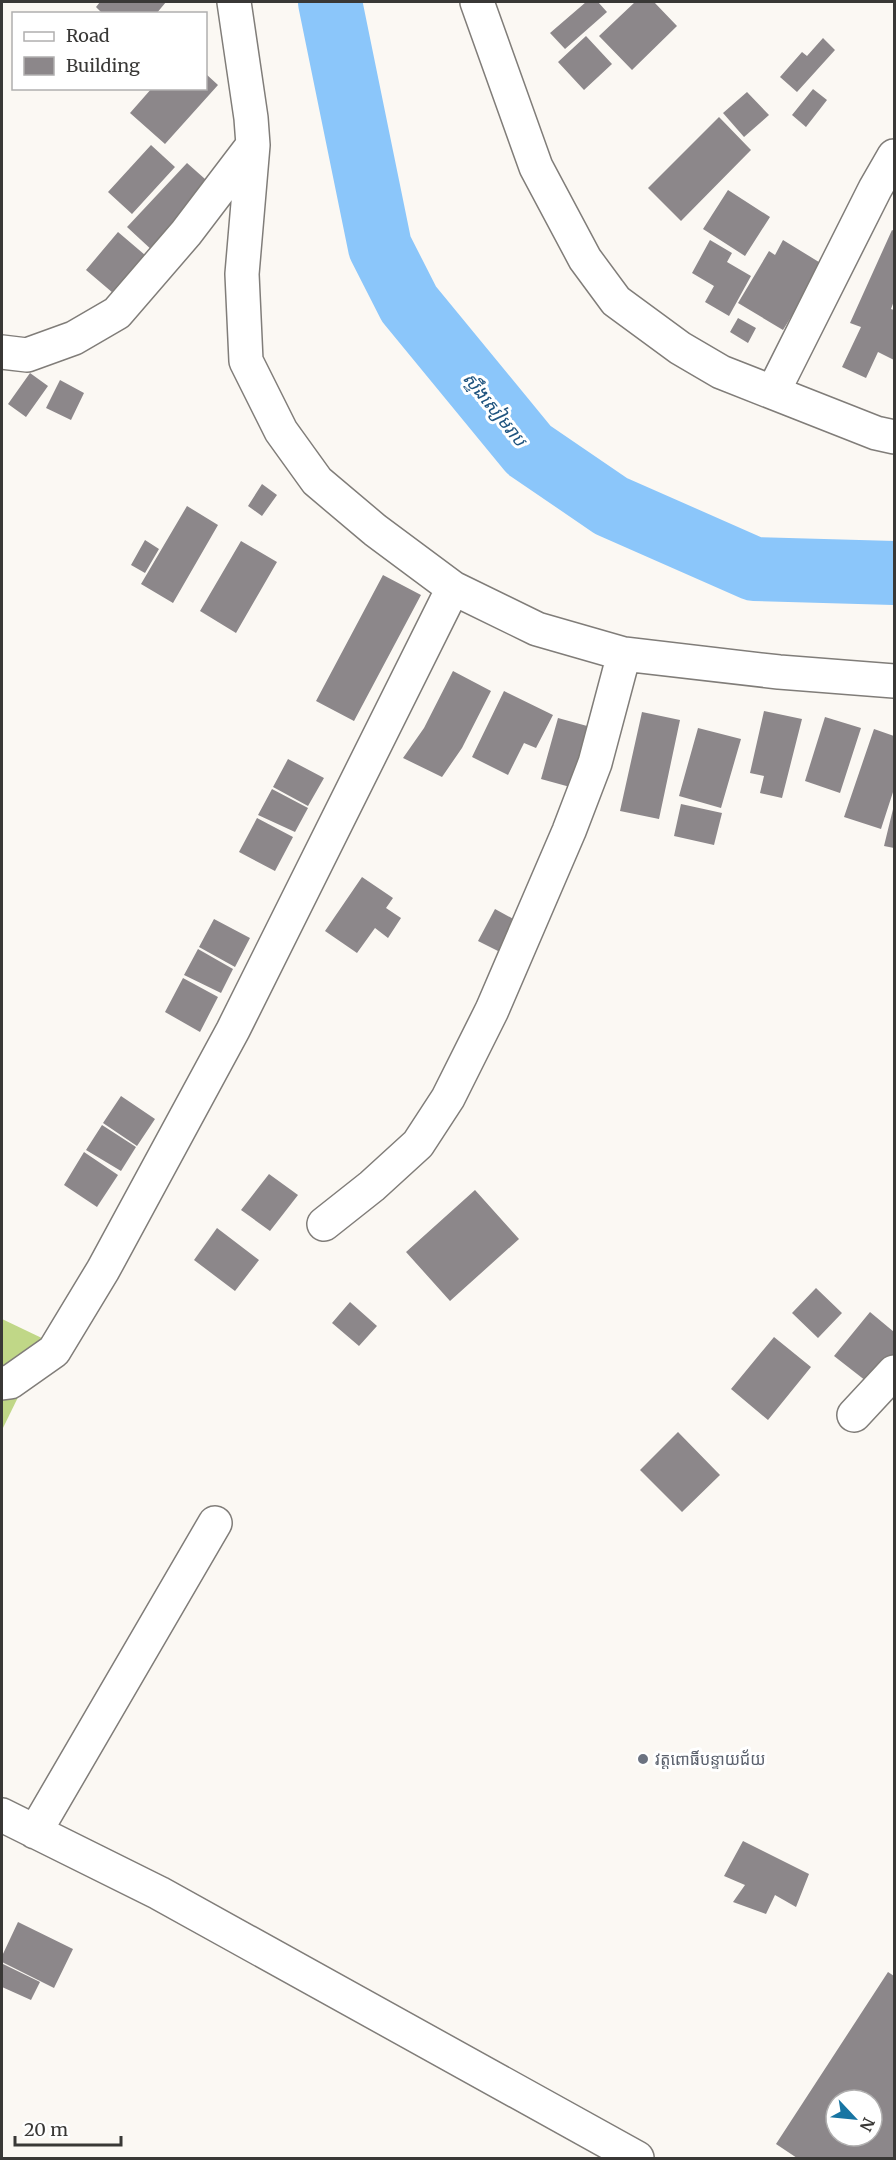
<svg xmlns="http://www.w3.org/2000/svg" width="896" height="2160" viewBox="0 0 896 2160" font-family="Merriweather,'Noto Sans Khmer',serif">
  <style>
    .green { fill: #c0d787 }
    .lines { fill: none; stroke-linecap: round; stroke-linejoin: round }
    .river { stroke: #8bc6fa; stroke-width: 64 }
    .building { fill: #8c878a; fill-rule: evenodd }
    .minor-casing { stroke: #807d79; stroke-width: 36 }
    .minor { stroke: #fff; stroke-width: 33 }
    .worship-dot { fill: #6b7280; stroke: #fff; stroke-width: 2 }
    .labels { text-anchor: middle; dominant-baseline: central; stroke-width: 6; stroke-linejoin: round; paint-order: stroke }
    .worship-label { font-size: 16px; fill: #5b616d; stroke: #fff; text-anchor: start }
    .water-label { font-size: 18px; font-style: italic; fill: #1f547f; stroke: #fff }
  </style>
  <rect width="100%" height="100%" fill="#fbf8f3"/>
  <path class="green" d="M2 1319 46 1340 2 1430Z"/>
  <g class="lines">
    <path class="river" d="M330 2 380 247 409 304 529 450 611 506 754 569 894 573"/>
  </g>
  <path class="building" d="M100 2H166L156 14H103L96 7Z
    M586 2H598L607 12 565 49 550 33Z
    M635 2H654L677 26 632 70 599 36Z
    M586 36 612 64 584 90 558 62Z
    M823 38 835 50 797 92 780 77 802 52 807 56Z
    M206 74 218 85 165 144 130 113 152 88H206Z
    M813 89 827 100 806 127 792 115Z
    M747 92 769 115 744 137 723 113Z
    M719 117 751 150 681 221 648 188Z
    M151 145 175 167 132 214 108 192Z
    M187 163 214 187 154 252 127 227Z
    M728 190 770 217 745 256 703 229Z
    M892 230 894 231V301L891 309 894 310V360L878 352 866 378 842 367 861 327 850 323Z
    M118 232 145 255 113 293 86 270Z
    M710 240 732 253 727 262 751 276 729 316 705 302 714 286 692 273Z
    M783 240 827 267 812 283 783 330 738 303 769 251 775 255Z
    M738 318 756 328 748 343 730 332Z
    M30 373 48 386 26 417 8 404Z
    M60 380 84 393 71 420 46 408Z
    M262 484 277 495 262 516 248 506Z
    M187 506 218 525 173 603 141 584Z
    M145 540 159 549 145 573 131 565Z
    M241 541 277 562 236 633 200 611Z
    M383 575 421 595 354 721 316 701Z
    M453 671 491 691 462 748 442 777 403 758 424 728Z
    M504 691 553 715 536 748 524 743 508 775 472 757Z
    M764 711 802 719 782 798 760 793 764 776 750 773Z
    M642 712 680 720 659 819 620 811Z
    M825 717 861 728 840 793 805 781Z
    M558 718 598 729 581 790 541 779Z
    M698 728 741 739 721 808 679 796Z
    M874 729 894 736V789L881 829 844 817Z
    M288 759 324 778 308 806 273 787Z
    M272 789 308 808 295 832 258 815Z
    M681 804 722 813 714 845 674 836Z
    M894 805V848L884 846Z
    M257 818 293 837 275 871 239 852Z
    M362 877 393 898 386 908 401 918 388 938 375 928 357 953 325 931Z
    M495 909 517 921 500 952 478 941Z
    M214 919 250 938 235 967 199 947Z
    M198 949 233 969 221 993 184 975Z
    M183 978 218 997 200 1032 165 1012Z
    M121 1096 155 1119 137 1146 103 1123Z
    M102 1125 136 1147 121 1171 86 1150Z
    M84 1152 118 1175 97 1207 64 1185Z
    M269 1174 298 1195 270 1231 241 1210Z
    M475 1190 519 1239 450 1301 406 1252Z
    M217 1228 259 1260 235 1291 194 1260Z
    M816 1288 842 1313 818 1338 792 1313Z
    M350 1302 377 1326 359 1346 332 1323Z
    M870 1312 894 1332V1365L875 1388 834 1356Z
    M774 1337 811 1367 768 1420 731 1389Z
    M678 1432 720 1475 682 1512 640 1470Z
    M743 1841 809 1874 796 1907 775 1895 766 1914 733 1902 745 1885 724 1876Z
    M18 1922 73 1949 54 1988 2 1962V1956Z
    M3 1964 40 1982 31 2000 2 1987Z
    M888 1972 894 1976V2158H797L776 2144ZM836 2100H872V2136H836Z"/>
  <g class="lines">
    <g class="minor-casing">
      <path id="minor" d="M234 2 251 118 253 145 242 274 246 361 281 431 317 481 375 530 453 588 537 629 624 654 779 672 894 681
        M477 2 536 167 585 259 616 301 680 348 721 372 876 433 894 437
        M2 352 27 355 74 338 117 313 186 233 253 145
        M773 392 875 189 894 156
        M324 1224 372 1186 418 1144 448 1098 492 1010 569 831 595 763 624 654
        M2 1383 10 1382 54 1351 103 1270 233 1030 453 588
        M854 1415 894 1372
        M2 1815 159 1893 637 2158
        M35 1832 215 1523"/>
    </g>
    <use href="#minor" class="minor"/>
  </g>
  <circle class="worship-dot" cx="643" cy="1759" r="6"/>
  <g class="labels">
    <g class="worship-label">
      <text x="655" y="1759">វត្តពោធិ៍បន្ទាយជ័យ</text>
    </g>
    <g class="water-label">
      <text transform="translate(495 409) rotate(51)">ស្ទឹងសៀមរាប</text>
    </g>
  </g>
  <rect width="896" height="2160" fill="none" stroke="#393836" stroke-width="6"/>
  <rect x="12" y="12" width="195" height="78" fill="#ffffff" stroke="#b0afaf" stroke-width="1.5"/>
  <rect x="24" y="32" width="30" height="9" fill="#ffffff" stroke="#b0afaf" stroke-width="1.5"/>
  <text x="66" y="42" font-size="18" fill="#393836">Road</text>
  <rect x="24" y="57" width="30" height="18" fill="#8c878a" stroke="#b0afaf" stroke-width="1.5"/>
  <text x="66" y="72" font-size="18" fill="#393836">Building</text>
  <g transform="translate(854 2118) rotate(116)"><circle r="28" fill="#ffffff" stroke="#b0afaf" stroke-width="1.5"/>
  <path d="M0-4.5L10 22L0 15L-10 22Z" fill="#1875a3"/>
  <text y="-9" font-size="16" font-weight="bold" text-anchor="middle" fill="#393836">N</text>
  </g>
  <path d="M15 2136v9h106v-9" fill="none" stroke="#393836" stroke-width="3"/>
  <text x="24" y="2136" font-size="18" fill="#393836" stroke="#ffffff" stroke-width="4.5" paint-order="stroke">20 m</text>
</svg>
